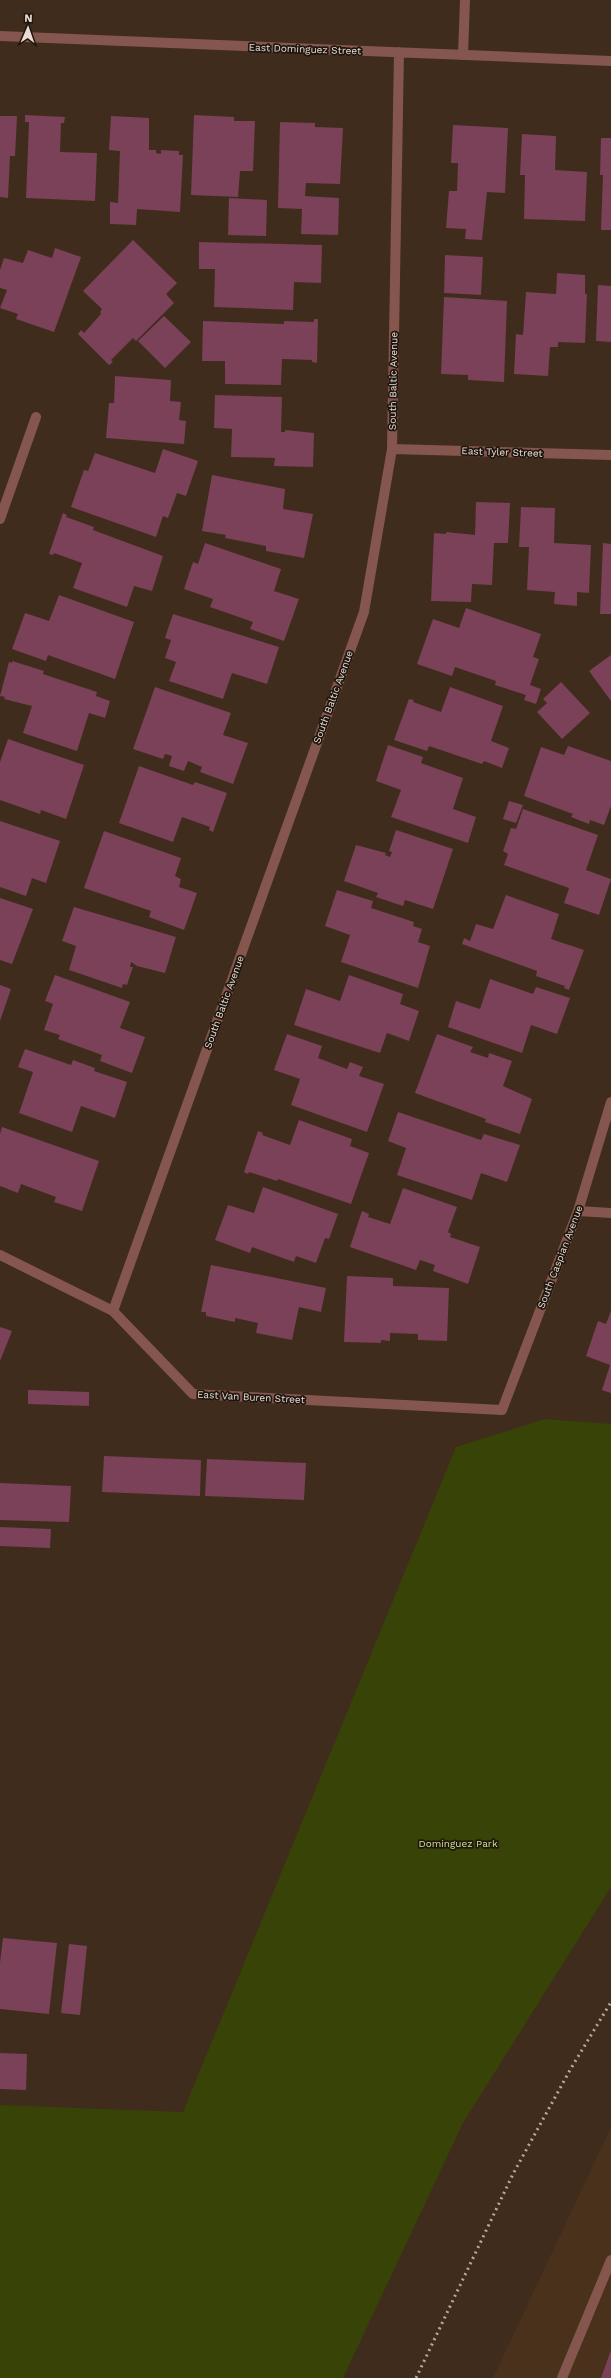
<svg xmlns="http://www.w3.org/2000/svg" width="611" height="2378" viewBox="0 0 611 2378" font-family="'Work Sans',sans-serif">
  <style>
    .built { fill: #4a311c }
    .green { fill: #384307 }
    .building { fill: #7a4158 }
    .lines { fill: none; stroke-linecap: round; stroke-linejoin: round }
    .service { stroke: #85564d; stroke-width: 10 }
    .minor { stroke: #85564d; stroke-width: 10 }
    .rail { stroke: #b7a99d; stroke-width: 3; stroke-dasharray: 2 4; stroke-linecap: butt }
    .labels { text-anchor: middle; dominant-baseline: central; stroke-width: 3.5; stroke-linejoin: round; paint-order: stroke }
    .street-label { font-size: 10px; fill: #e9ddd3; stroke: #1f160f }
    .park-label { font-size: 10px; fill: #cee28b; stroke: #1f160f }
  </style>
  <rect width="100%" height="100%" fill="#3f2c1c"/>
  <path class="built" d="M611 2127V2378H493Z"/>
  <path class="green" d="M545 1419 611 1424V1887L463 2123 343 2378H0V2105L183 2112 456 1447Z"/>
  <path class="building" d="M25 115 65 117 64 123H61L60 152 97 153 95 201 26 198 29 122H25Z
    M194 115 234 117V121H255L253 171H240L238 197 191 195Z
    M0 116H17L15 156H10L8 198 0 197Z
    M111 116 149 118V150H156V153L161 154V150L179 151V155H183L180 212 137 209 136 225 110 224V202L118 203 120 151 109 150Z
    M280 122 315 123V127L343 128 340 184 306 183 305 196 339 198 338 235 301 234 302 209 278 208Z
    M453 125 508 128 505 193 487 192 482 240 465 239 466 229 446 228 449 191H457L458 163H451Z
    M522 134 556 136 555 170 587 172 585 221 524 219 525 175H520Z
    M601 138H611V230H601L603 175H600Z
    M229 198 267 200 266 236 228 235Z
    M133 240 177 283 166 294 174 303 136 341 133 338 111 360 113 362 109 365 78 334 81 330 84 333 101 314 100 312 102 309 83 291Z
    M199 242 322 245 321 283 294 282 293 310 214 307 215 269H199Z
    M55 248 81 257 54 332 16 319 18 314 0 308 7 290 0 288V270L4 258 23 263 28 250 52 258Z
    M445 255 483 257 481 295 444 293Z
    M557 273 585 275V294H587L585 343 558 342V347H550L548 376 514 374 516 334 523 335 526 292 556 294Z
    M598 285 611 286V342L596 341Z
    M444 297 507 301 504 382 468 380V375L441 374Z
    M164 316 191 342 165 368 138 341Z
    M314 319H318L317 363 312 362V360L282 359 281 385 225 384V361H202L203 321 284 324V321L314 322Z
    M115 376 171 380 170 401 181 402 179 420 186 421 184 444 106 438 109 403H114Z
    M215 395 282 397 281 432H285V430L314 433 313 467 274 466 275 458 231 457 232 429 214 428Z
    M163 449 198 461 186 496 177 493 168 518 163 516 156 537 71 507 84 470 88 471 95 453 155 473Z
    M212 475 285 489 283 509 313 514 304 558 266 551V546L225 538 226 535 202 531Z
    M476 502 510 503 508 543H494L492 585 472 584 471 602 431 601 434 533 446 534V532L475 535Z
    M521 507 555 508 554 543 591 545 589 593 577 592V606L554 604 555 592 527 590 529 547H519Z
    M63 513 67 515 66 517 94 527 93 530 163 556 152 591 134 586 127 607 73 588 82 563 54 553 53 555 49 554Z
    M205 543 281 569 274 591 299 599 284 641 250 629 253 622 210 607 213 599 184 589 193 562 198 564Z
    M603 543 611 544V614H600Z
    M59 595 134 622 115 679 48 655 46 661 12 649 25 613 49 621Z
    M466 608 541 634 533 657 539 659 530 685 541 689 536 704 524 700 526 695 495 685 496 681 455 667 452 676 417 664 433 619 459 628Z
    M173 614 279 647 267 684 232 673 223 699 169 681 176 662 165 658 171 640 165 638Z
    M611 655V701L589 671Z
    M12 661 44 671 43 674 97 692 96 696 110 701 105 718 89 713 77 751 23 733 32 706 4 699 5 697 0 696 9 662 12 663Z
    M561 682 590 713 562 739 537 712 547 703 543 699Z
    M155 687 231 713 223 735 248 743 233 784 200 772 202 767 188 761 184 771 169 766 172 756 165 754 163 759 133 749Z
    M450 687 503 706 491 741 509 748 502 768 484 761 482 764 429 746 427 751 394 740 409 699 414 700 413 702 441 712Z
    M8 739 84 765 66 819 41 810 40 814 0 800V762Z
    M388 745 423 757 421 763 463 778 453 809 476 817 468 843 391 817 401 790 376 781Z
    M568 746 611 761V806L604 825 590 820 589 824 571 817 573 814 524 796 541 747 564 755Z
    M139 766 193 785 195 782 227 793 213 832 209 830 210 827 182 817 173 842 119 823Z
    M509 801 523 805 516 823 503 819Z
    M523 809 598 835 586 870 611 879 599 915 564 903 569 888 504 865 508 854 503 851 511 828 516 829Z
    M0 821 60 841 46 883 32 878 26 896 0 887Z
    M396 830 453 849 433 909 405 900 403 906 376 897 378 893 344 881 356 845 386 853 385 855 390 857 392 852 389 851Z
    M104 831 181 858 175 876 181 879 179 887 197 893 184 930 149 917 151 911 84 888Z
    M337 890 373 901 371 908 414 922 413 926 422 929 418 942 430 946 418 988 341 962 350 935 325 926Z
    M506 895 559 914 551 939 584 950 569 990 564 988 565 986 536 976 537 971 462 944 464 938 470 941 476 924 493 929Z
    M0 898 33 909 12 964 0 960Z
    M74 907 176 937 165 973 137 966 131 962 130 967H133L127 985 123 984 122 988 69 970 76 946 62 941Z
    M55 975 130 1002 120 1028 145 1037 132 1073 100 1061 102 1055 58 1039 60 1035 44 1030 53 1004 45 1001Z
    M349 975 403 994 400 1004 419 1011 409 1041 387 1033 380 1053 294 1025 306 989 340 1001Z
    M490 979 533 994 536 987 570 998 557 1034 531 1025 522 1053 448 1027 456 1001 480 1009Z
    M0 985 11 989 0 1021Z
    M287 1034 322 1046 318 1058 347 1069 350 1062 363 1067 359 1076 384 1084 367 1132 291 1105 300 1079 274 1070Z
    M437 1034 473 1047 470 1052 488 1058 489 1053 512 1061 503 1086 532 1099 520 1134 485 1122 486 1119 415 1093Z
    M25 1049 71 1065 73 1060 95 1068 94 1071 127 1082 115 1118 81 1106 72 1132 19 1113 33 1072 18 1067Z
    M398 1112 481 1140 484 1134 520 1145 507 1182 481 1173 472 1200 397 1175 406 1148 388 1141Z
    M299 1120 352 1139 350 1146 369 1153 351 1204 278 1179 277 1181 249 1172 248 1174 244 1172 258 1131 263 1133 262 1135 290 1145Z
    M2 1127 99 1161 82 1211 54 1202 56 1197 21 1184 18 1193 0 1186V1134Z
    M263 1187 338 1214 329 1239 325 1238 316 1263 296 1256 294 1262 252 1247 250 1253 215 1240 228 1205 254 1213Z
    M403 1188 457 1207 448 1232 451 1234 450 1237 480 1247 468 1284 433 1271 435 1265 420 1260 416 1270 350 1247 362 1211 369 1214 368 1217 390 1224Z
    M211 1265 326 1288 321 1312 299 1307 292 1340 256 1333 258 1323 235 1318V1322L206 1316V1312H201Z
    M347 1276 393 1278V1286L449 1288 447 1341 418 1340V1334L390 1333V1341L381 1340V1343L344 1342Z
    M611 1311V1393L602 1390 610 1365 586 1356 598 1321 606 1324Z
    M0 1327 12 1331 0 1361Z
    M28 1390 89 1392V1406L28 1404Z
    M104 1456 201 1460 200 1496 102 1492Z
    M207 1459 306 1463 304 1500 205 1496Z
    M0 1483 71 1486 69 1522 0 1520Z
    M0 1527 51 1529 50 1548 0 1546Z
    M3 1938 57 1943 49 2014 0 2009V1963Z
    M69 1944 87 1946 80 2015 61 2013Z
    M0 2053 27 2054 26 2090 0 2089Z
    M611 2350V2378H601Z"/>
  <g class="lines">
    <path class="service" d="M463 55 465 0
      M562 2378 611 2260"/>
    <path class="minor" d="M0 36 611 61
      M392 449 611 455
      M0 519 36 417
      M578 1211 611 1213
      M0 1255 113 1311 193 1394 502 1410 578 1211 611 1102
      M113 1311 364 612 392 449 399 52"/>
    <path class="rail" d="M416 2378 513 2174 570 2070 611 2002"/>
  </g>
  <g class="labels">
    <g class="street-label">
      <text transform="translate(305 49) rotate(2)">East Dominguez Street</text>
      <text transform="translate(393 381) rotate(-89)">South Baltic Avenue</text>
      <text transform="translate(502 452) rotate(2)">East Tyler Street</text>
      <text transform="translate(333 697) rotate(-70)">South Baltic Avenue</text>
      <text transform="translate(224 1002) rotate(-70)">South Baltic Avenue</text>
      <text transform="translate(560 1257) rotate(-69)">South Caspian Avenue</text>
      <text transform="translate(251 1397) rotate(3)">East Van Buren Street</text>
    </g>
    <g class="park-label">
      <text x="458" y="1843">Dominguez Park</text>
    </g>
  </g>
  <g transform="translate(28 28) rotate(2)" stroke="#1f160f" stroke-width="3" paint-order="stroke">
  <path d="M0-3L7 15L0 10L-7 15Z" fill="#e9ddd3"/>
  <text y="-6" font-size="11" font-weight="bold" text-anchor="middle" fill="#e9ddd3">N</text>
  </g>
</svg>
